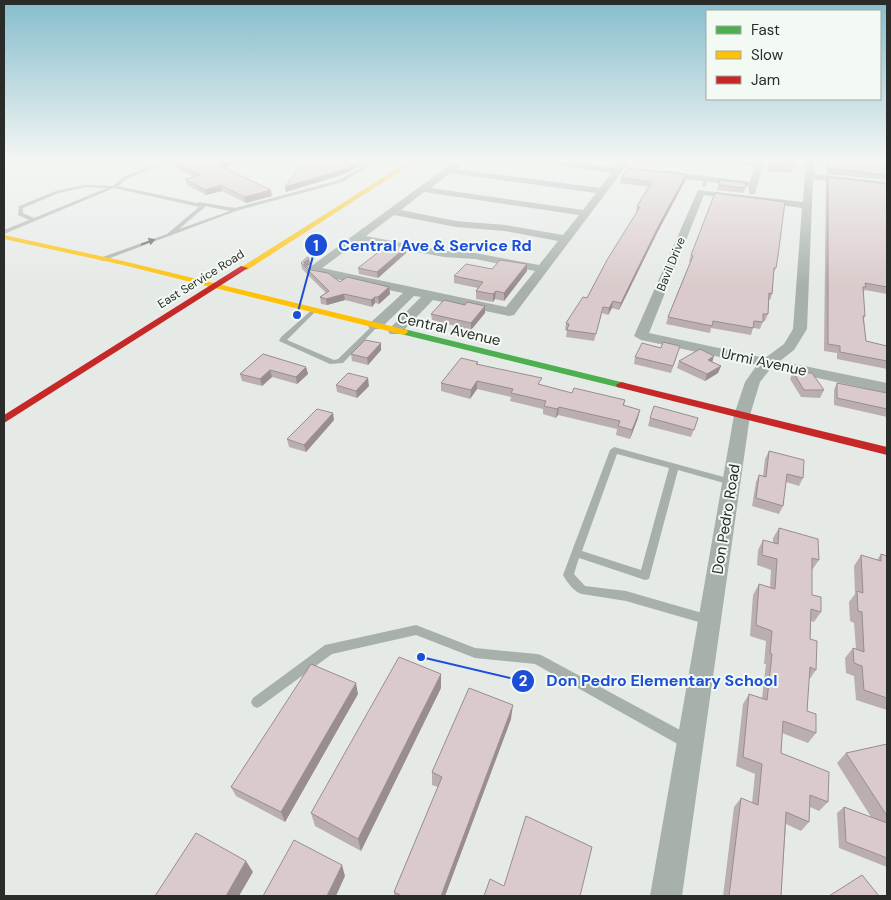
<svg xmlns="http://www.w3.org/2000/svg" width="891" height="900" viewBox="0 0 891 900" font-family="'DM Sans',sans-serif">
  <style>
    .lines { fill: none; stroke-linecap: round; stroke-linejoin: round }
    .lane { fill: #a7b0aa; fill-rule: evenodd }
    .street { fill: #a7b0aa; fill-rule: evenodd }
    .fast { fill: #4caf50; fill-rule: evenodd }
    .slow { fill: #ffc107; fill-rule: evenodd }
    .jam { fill: #c62828; fill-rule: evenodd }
    .wall { fill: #bbaeaf }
    .shaded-wall { fill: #998d8e }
    .building { fill: #dacacb; stroke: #998d8e }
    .oneway { fill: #5b615d }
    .labels { text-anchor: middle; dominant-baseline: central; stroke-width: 4; stroke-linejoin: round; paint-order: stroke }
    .far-street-label { font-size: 12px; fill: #292c29; stroke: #f2faf3 }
    .street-label { font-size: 15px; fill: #292c29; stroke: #f2faf3 }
    .leader { fill: none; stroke: #1d4ed8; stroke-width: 2 }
    .callout-dot { fill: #1d4ed8; stroke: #f2faf3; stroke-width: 2 }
    .mark-label { font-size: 15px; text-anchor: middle; font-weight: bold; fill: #fff }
    .callout-label { font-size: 16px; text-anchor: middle; font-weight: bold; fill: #1d4ed8; stroke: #f2faf3; stroke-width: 4; stroke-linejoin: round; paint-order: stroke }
  </style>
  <rect width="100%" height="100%" fill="#e6eae7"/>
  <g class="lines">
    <path class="lane" d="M164 161H170L127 179 118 186 197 203 199 202 235 208 339 180 372 161H377L343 182 236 211 102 261 99 259 100 258 167 234 199 207 114 188 4 234V230L29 220 18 215 19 206 56 191 85 185 113 186 123 177ZM85 187 107 188 34 218 23 213V208L59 193ZM205 206 230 211 179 229 205 207Z
      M706 178 708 179 706 186 702 187 704 179Z
      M313 309 316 311 287 340 334 360 338 359 373 325H377L378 326 343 363 330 364 279 341 281 337Z
      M614 447 731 479 736 482 731 485 678 470 649 579 645 580 579 558 574 574 585 586 626 591 709 615 713 617 715 620 713 623 709 625 626 601 582 594C574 592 567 582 563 575L610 450ZM617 454 669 468 641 570 582 551Z
      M416 625 475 648 537 654 541 655 693 737 695 742 693 747 688 749 683 747 535 664 475 658 416 635 332 654 261 706 257 708 253 706 251 702 253 698 325 645Z"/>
    <path class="street" d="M455 161H465L456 169 600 188 612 173 548 164 544 161H567L616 168 622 161H630L514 315 509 316 433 300 400 334H390L388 331 390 328 421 297 414 296 380 329H370L368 326 370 323 403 293 312 274 306 270ZM450 173 596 193 583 210 431 188ZM424 192 579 215 563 235 505 225 456 221 401 210ZM394 215 456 227 505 231 558 241 539 265 475 253 444 251 366 236ZM359 241 444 257 475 259 535 271 506 307 322 268Z
      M726 161H764L755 194H749V187L662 176 658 173 662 170 750 182 754 167 730 164Z
      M806 161H814V174L887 182V188L813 179 807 329 794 350 780 361 887 383V393L771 368 760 382 750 415 682 896H650L734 415 745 382 757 365 641 340 634 336 698 190 803 202ZM704 195 802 208 793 329 784 344 765 358 649 333Z"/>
    <path class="fast" d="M404 329 625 383 626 385 621 388 401 334V330Z"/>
    <path class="slow" d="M409 161H416L247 270 240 268Z
      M4 235 123 261 407 330 408 332 404 335 123 265 4 239Z"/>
    <path class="jam" d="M241 266 248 268 4 423V415Z
      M621 382 887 447V455L617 387 616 385Z"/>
  </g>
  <path class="wall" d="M173 161H240L225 168 272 196 246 203 222 191 206 195 187 185 185 179 194 177 174 167Z
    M769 161H795L792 173 768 171Z
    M826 161H887V180L827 174Z
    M686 175 685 181 657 233 619 310 612 308 608 315 602 313 594 341 566 337 567 331 565 330 566 323 587 298 637 212H636L637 206 649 187 620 183 621 178Z
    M828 177 887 184V294L865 290 863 293 865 316 864 319 866 341 887 346V369L837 359V353L824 351 826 182Z
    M720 180 745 188 744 193 717 190Z
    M406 247V253L378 278 359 274 358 268Z
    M691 255 776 268 773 274 772 294 770 300H769L768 314 765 321H763L760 329 753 328 751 335 711 328 710 333 666 324 668 317 690 262 689 261Z
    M301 263 310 264 307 267 340 282 389 287 390 294 379 304 375 303 372 307 345 300 327 305 321 304 320 297 326 293 302 269Z
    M527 264V271L504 301 495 299 493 302 476 299V291L478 288 454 283V276L492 269Z
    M485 313 471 330 432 320 431 314Z
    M381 343V350L368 365 352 361 351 354Z
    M678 353 671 373 634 364 635 357Z
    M263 354 306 367 308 374 297 384 272 377 262 386 242 381 240 374Z
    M679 361 712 362 721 366 718 373 705 381 677 368Z
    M478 362V365L541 385 572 393 625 400 624 405 638 418 630 439 616 435 617 429 558 415 556 418 543 414V409L510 401 511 397 477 389 470 399 441 391V383Z
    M793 372 824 390 820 398 801 397 790 379Z
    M837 383 887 393V417L834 405V390Z
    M336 385 369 386 357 398 337 392Z
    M650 418H698L691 437 648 426Z
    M334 420 306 452 289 447 287 439Z
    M769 451 803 478 799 486 786 482 783 506 779 514 752 506 756 482 759 475 763 476 765 459Z
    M779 528 819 560 812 570V595L821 612 814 622 811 621 810 639 816 670 809 680 807 711 816 733 808 743 782 733 781 753 828 802 819 811 810 807 809 822 801 831 786 824 781 896H723L734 807 741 798 752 803 755 774 736 766 743 704 749 694 762 698 766 664H764L766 641 750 636 753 595 759 584 770 587 771 570 757 565 758 550 763 540 773 543V538Z
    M881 554 887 556V710L856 700 854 676 846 673 845 658 853 648 856 649 854 623 850 621 849 602 855 594 854 566 861 555 877 560Z
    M441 688 361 851 315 826 311 813Z
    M358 694 285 822 236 796 231 787Z
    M511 719 445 896H394V892L438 787 432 785V772Z
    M887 744V823H886H887V867L839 848 837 813 844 807 871 817 837 763 846 753Z"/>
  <path class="shaded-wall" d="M226 161H240L220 170 218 165Z
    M360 161H369L345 174 286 192 285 187Z
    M686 175 685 181 657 233 619 310 621 303 658 227Z
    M221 185 222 191 206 195 205 190Z
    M271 190 272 196 246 203 244 197Z
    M406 247V253L378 278 377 272Z
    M309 258 310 264 306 268 304 266V262Z
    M527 264V271L504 301V293Z
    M389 287 390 294 379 304 378 297Z
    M496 291 495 299 493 302V294Z
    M344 294 345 300 327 305 326 299Z
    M375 297V303L372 307 371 300Z
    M613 301 612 308 608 315 609 308Z
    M485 306V313L471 330V323Z
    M381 343V350L368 365 367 358Z
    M714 356 712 363 708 360Z
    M721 366 718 373 705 381 707 374Z
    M306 367 308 374 297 384 296 377Z
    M270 370 272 377 262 386 260 379Z
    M368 378 369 386 357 398 356 391Z
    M477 381V389L470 399 471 390Z
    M559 407 558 415 556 418 557 409Z
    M640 410 638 418 630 439 632 430Z
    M333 413 334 420 306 452 304 445Z
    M441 674V688L361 851 358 839Z
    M356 683 358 694 285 822 281 812Z
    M513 705 511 719 445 896H441Z
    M246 861 253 872 239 896H226Z
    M342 865 345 876 336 896H327Z"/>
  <path class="building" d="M173 161H226L218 165 271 190 244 197 221 185 205 190 185 179 200 175Z
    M321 161H360L345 169 285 187 303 163Z
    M770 161H795L794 168 770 166Z
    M828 161H887V175L829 168Z
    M628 168 686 175 658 227 621 303 613 301 609 308 603 307 596 334 567 330 569 324 566 323 583 297 587 298 607 260 640 207 637 206 652 182 621 178Z
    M828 177 887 184V287L865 283 866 287H863L865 316H863L866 341 887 346V361L840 352V346L828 344Z
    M720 180 746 183 745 188 719 185Z
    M715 193 785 202 778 256 776 268H774L772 294 769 293 768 314H763V322L754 321 753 328 713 321 712 326 668 317 693 256 691 255Z
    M389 244 406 247 377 272 358 268Z
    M307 257 309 258 304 262V265L311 270 328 273 340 282 347 277 389 287 378 297H375L371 300 344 294 326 299 320 297 329 291 301 263Z
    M500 260 527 264 504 293 496 291 493 294 476 291 483 282 454 276 466 264 492 269Z
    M444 300 465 305 467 302 485 306 471 323 431 314Z
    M365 340 381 343 367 358 351 354Z
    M663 342 680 346 673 366 635 357 642 343 661 348Z
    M700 349 714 356 708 360 721 366 707 374 679 361Z
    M263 354 306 367 296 377 270 370 260 379 240 374Z
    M461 358 478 362 476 364 542 378 538 384 572 393 574 388 625 400 623 405 640 410 632 430 618 426 620 421 559 407 557 409 544 406 546 401 511 393 513 389 477 381 471 390 441 383Z
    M793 372 812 373 824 390H804Z
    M348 373 368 378 356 391 336 385Z
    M837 383 887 393V409L837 398Z
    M654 406 698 418 694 430 650 418Z
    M317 409 333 413 304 445 287 439Z
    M769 451 804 460 803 478 787 474 783 506 756 498 759 475 766 477Z
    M779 528 818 539 819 560 812 558V595L821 597V612L811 609 810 639 817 641 816 670 810 667 807 711 816 714V733L783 721 781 753 829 772 828 802 810 795 809 822 786 812 781 896H729L741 798 758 805 762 764 743 757 749 694 767 700 772 654 770 653 772 631 756 625 759 584 775 589 777 559 762 555 763 540 778 544Z
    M881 554 887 556V698L864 690 862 666 854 663 853 648 864 652 862 612 858 611 857 591 863 593 861 555 881 561Z
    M399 657 441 674 358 839 311 813Z
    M311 664 356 683 281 812 231 787Z
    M469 688 513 705 441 896H402L394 892 442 777 432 772Z
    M887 744V816L846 753Z
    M844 807 887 823V858L846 842Z
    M526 816 592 847 580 896H484L490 879 504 886Z
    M196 833 246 861 226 896H155Z
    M294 840 342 865 327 896H263Z
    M862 875 879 896H829Z"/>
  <defs><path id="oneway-solid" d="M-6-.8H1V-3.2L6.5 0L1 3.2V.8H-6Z" transform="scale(1.25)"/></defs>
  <use class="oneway" href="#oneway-solid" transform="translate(148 242) rotate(-20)"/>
  <linearGradient id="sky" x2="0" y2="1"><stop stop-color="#85bdcc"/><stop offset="0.56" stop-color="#f4f6f4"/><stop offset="1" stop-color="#f4f6f4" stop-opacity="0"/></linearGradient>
  <rect width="891" height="287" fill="url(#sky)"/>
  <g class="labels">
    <g class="far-street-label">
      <text transform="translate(671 264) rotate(-68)">Bavil Drive</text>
      <text transform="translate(201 279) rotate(-32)">East Service Road</text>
    </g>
    <g class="street-label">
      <text transform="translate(449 329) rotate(13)">Central Avenue</text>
      <text transform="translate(764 362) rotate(12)">Urmi Avenue</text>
      <text transform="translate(726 519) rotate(-81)">Don Pedro Road</text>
    </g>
  </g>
  <path class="leader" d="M297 315L316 245M421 657L523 681"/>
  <g class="callout-dot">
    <circle cx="297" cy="315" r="5"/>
    <circle cx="421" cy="657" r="5"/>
    <circle cx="316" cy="245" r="12"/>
    <circle cx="523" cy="681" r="12"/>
  </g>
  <g class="mark-label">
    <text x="316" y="251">1</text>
    <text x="523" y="686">2</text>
  </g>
  <g class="callout-label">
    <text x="435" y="251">Central Ave &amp; Service Rd</text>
    <text x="662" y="686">Don Pedro Elementary School</text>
  </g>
  <rect width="891" height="900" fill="none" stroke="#292c29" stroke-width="10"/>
  <rect x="706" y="10" width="175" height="90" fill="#f2faf3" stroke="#a2a8a2"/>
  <rect x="716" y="26" width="25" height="8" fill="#4caf50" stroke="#a2a8a2"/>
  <text x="751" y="35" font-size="15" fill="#292c29">Fast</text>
  <rect x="716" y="51" width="25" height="8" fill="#ffc107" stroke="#a2a8a2"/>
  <text x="751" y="60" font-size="15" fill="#292c29">Slow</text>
  <rect x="716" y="76" width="25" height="8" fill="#c62828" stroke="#a2a8a2"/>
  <text x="751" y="85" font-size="15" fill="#292c29">Jam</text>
</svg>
